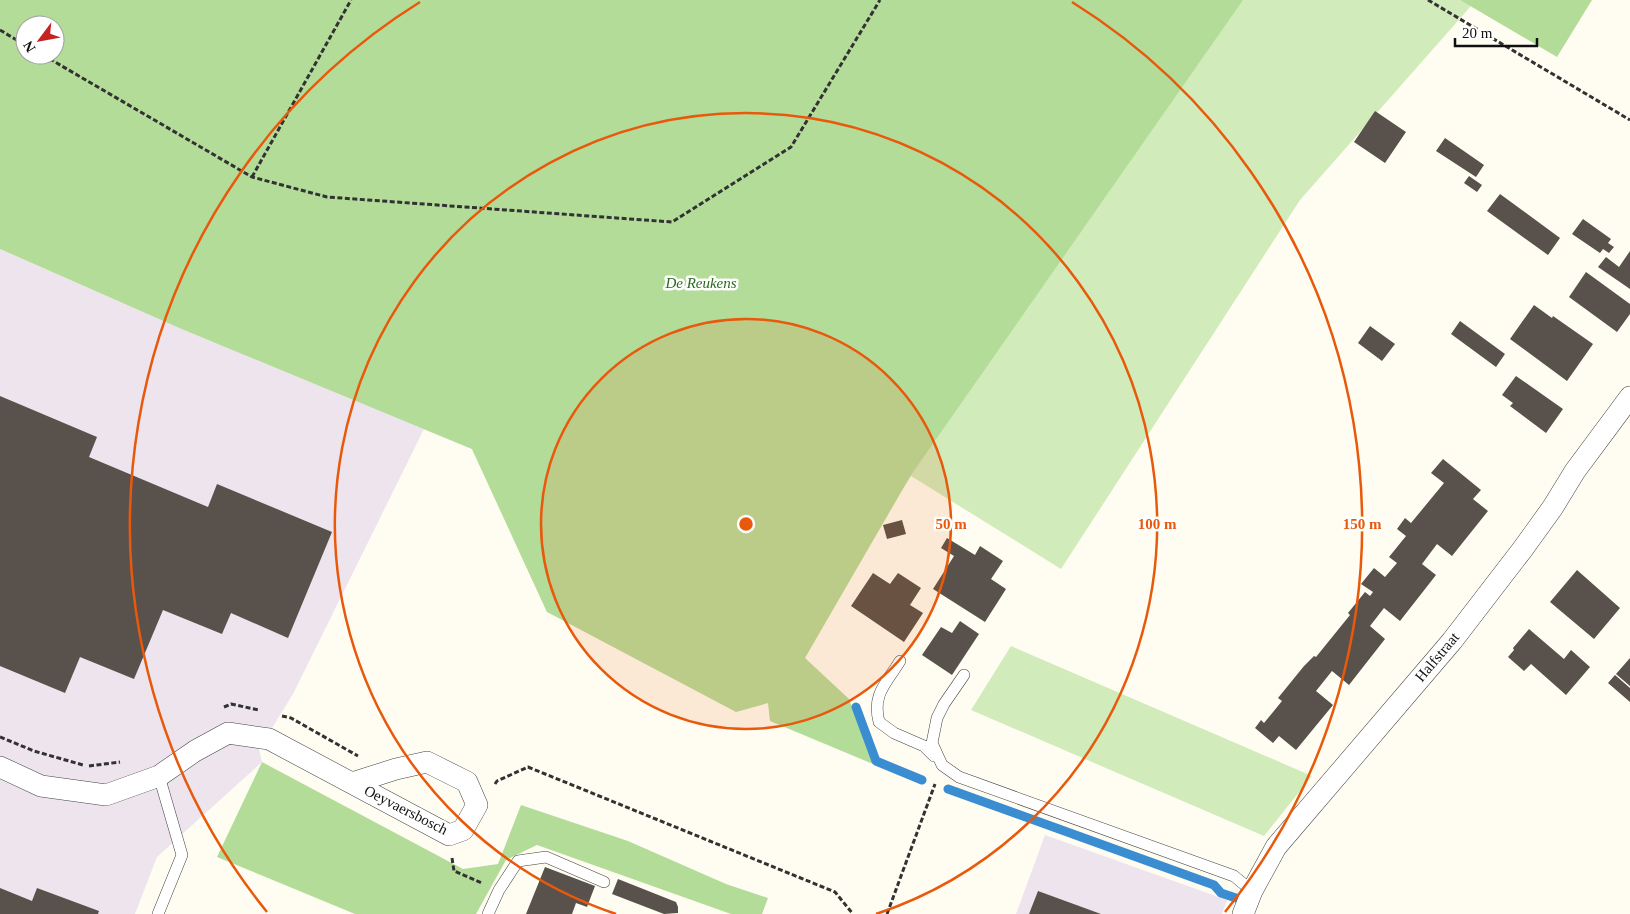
<svg xmlns="http://www.w3.org/2000/svg" width="1630" height="914" viewBox="0 0 1630 914" font-family="'Times New Roman',serif">
  <style>
    .industrial { fill: #ede4ee }
    .green { fill: #d1ebba }
    .forest { fill: #b4dc99; fill-rule: evenodd }
    .lines { fill: none; stroke-linecap: round; stroke-linejoin: round }
    .stream { stroke: #3a8dd1; stroke-width: 9 }
    .building { fill: #59514b }
    .service-casing { stroke: #434343; stroke-width: 12 }
    .minor-casing { stroke: #434343; stroke-width: 22 }
    .path { stroke: #323232; stroke-width: 3; stroke-dasharray: 5 2.5; stroke-linecap: butt }
    .service { stroke: #fff; stroke-width: 11 }
    .minor { stroke: #fff; stroke-width: 21 }
    .ring { fill: none; stroke: #e8590c; stroke-width: 2.5 }
    .labels { text-anchor: middle; dominant-baseline: central; stroke-width: 5; stroke-linejoin: round; paint-order: stroke }
    .park-label { font-size: 15px; font-style: italic; fill: #296a1d; stroke: #fff }
    .street-label { font-size: 15px; fill: #101010; stroke: #fff }
    .centre { fill: #e8590c; stroke: #fff; stroke-width: 2.5 }
    .ring-label { font-size: 15px; text-anchor: middle; font-weight: bold; fill: #e8590c; stroke: #fff; stroke-width: 5; stroke-linejoin: round; paint-order: stroke }
  </style>
  <rect width="100%" height="100%" fill="#fffdf2"/>
  <path class="industrial" d="M0 249 177 327 424 429 293 694 259 749 262 762 157 857 135 914H0Z
    M1045 835 1227 900 1222 914H1016Z"/>
  <path class="green" d="M346 0H1460L1471 6 1300 200 1061 569 911 476 793 660 547 612 472 449 177 327 252 177Z
    M1011 646 1312 776 1264 836 971 710Z"/>
  <path class="forest" d="M0 0H1243L911 475 805 658 849 699 873 764 770 721 768 703 736 712 547 612 472 449 177 327 0 249ZM25 25H55V55H25Z
    M1460 0H1592L1557 57Z
    M262 762 463 869 498 864 521 805 628 841 726 884 768 898 762 914H731L537 845 506 860 476 914H355L217 857Z"/>
  <g class="lines">
    <path class="stream" d="M856 707 876 761 922 780
      M948 789 1214 885 1221 893 1236 898"/>
  </g>
  <path class="building" d="M1375 111 1406 132 1385 163 1354 142Z
    M1445 138 1484 165 1476 177 1436 151Z
    M1469 176 1482 185 1477 192 1464 183Z
    M1500 194 1560 238 1548 255 1487 211Z
    M1583 219 1611 239 1608 243 1614 247 1609 253 1603 249 1600 253 1572 234Z
    M1630 251V289L1598 267 1606 257 1619 267Z
    M1586 272 1630 304V314L1617 332 1569 297Z
    M1534 305 1552 318 1553 316 1593 344 1567 381 1510 339Z
    M1460 321 1505 354 1496 367 1451 334Z
    M1370 326 1395 344 1382 361 1358 343Z
    M1516 376 1563 409 1546 433 1510 406 1513 403 1502 395Z
    M0 396 97 437 89 457 208 507 217 484 332 532 288 638 231 613 222 634 163 610 134 679 80 657 65 693 0 666Z
    M1443 459 1481 490 1473 499 1488 511 1452 556 1437 544 1422 564 1436 575 1400 621 1384 608 1370 626 1385 639 1349 685 1332 671 1316 691 1333 705 1296 750 1279 736 1273 743 1255 728 1261 720 1264 723 1282 701 1278 698 1304 666 1314 656 1316 657 1350 615 1348 613 1365 592 1370 596 1373 592 1361 584 1374 568 1385 577 1397 563 1389 557 1406 536 1397 529 1405 518 1411 523 1444 483 1431 473Z
    M902 520 906 534 887 539 883 525Z
    M947 538 975 555 980 546 1003 561 991 579 1006 589 985 622 933 589 954 556 941 548Z
    M1577 570 1620 608 1594 639 1550 602Z
    M873 573 890 584 898 573 921 588 910 605 923 613 904 642 851 606Z
    M960 621 979 634 952 675 922 655 941 627 952 633Z
    M1529 629 1564 659 1571 650 1590 667 1566 695 1531 664 1524 671 1508 657 1514 650 1513 648Z
    M1630 658V686L1616 674Z
    M1615 675 1630 688V702L1608 683Z
    M545 867 595 886 587 907 576 903 572 914H526Z
    M618 879 676 902 678 907V913L664 914 612 894Z
    M0 888 32 901 37 888 99 911 98 914H0Z
    M1038 891 1101 914H1029Z"/>
  <g class="lines">
    <g class="service-casing">
      <path id="service" d="M900 661C886 684 872 694 879 722L894 733 924 746 934 756
        M964 675 944 704 937 718 932 743 942 765 959 777 1234 876 1252 891
        M158 914 182 855 159 776
        M488 914 499 890 518 861 546 857 604 882"/>
    </g>
    <g class="minor-casing">
      <path id="minor" d="M0 767 41 786 106 795 159 776 195 751 228 733 269 739 449 835 463 830 477 805 467 782 427 762 396 769 352 783
        M1243 914 1252 891 1276 847 1452 641 1522 550 1553 507 1575 471 1630 397"/>
    </g>
    <path class="path" d="M1428 0 1630 120
      M0 30 25 45
      M43 55 252 177 327 197 672 222 791 147 880 0
      M252 177 351 0
      M224 707 231 704 259 710
      M282 716 291 718 358 756
      M0 737 34 751 83 765
      M89 766 120 762
      M495 784 497 781 528 767 835 892 853 914
      M452 858 454 871 482 883
      M887 914 935 784"/>
    <use href="#service" class="service"/>
    <use href="#minor" class="minor"/>
  </g>
  <circle cx="746" cy="524" r="205" fill="#e8590c" fill-opacity=".12"/>
  <g class="ring">
    <circle cx="746" cy="524" r="205"/>
    <path d="M616 914A411 411 0 1 1 876 914"/>
    <path d="M267 912A616 616 0 0 1 420 2M1072 2A616 616 0 0 1 1225 912"/>
  </g>
  <g class="labels">
    <g class="park-label">
      <text x="701" y="283">De Reukens</text>
    </g>
    <g class="street-label">
      <text transform="translate(1437 657) rotate(-50)">Halfstraat</text>
      <text transform="translate(406 810) rotate(27)">Oeyvaersbosch</text>
    </g>
  </g>
  <circle cx="746" cy="524" r="8" class="centre"/>
  <g class="ring-label">
    <text x="951" y="529">50 m</text>
    <text x="1157" y="529">100 m</text>
    <text x="1362" y="529">150 m</text>
  </g>
  <g transform="translate(40 40) rotate(238)"><circle r="24" fill="#ffffff" stroke="#9f9f9f"/>
  <path d="M0-4L9 19L0 12L-9 19Z" fill="#c42323"/>
  <text y="-8" font-size="14" font-weight="bold" text-anchor="middle" fill="#101010">N</text>
  </g>
  <path d="M1455 38v8h82v-8" fill="none" stroke="#101010" stroke-width="2.5"/>
  <text x="1462" y="38" font-size="15" fill="#101010" stroke="#ffffff" stroke-width="4" paint-order="stroke">20 m</text>
</svg>
